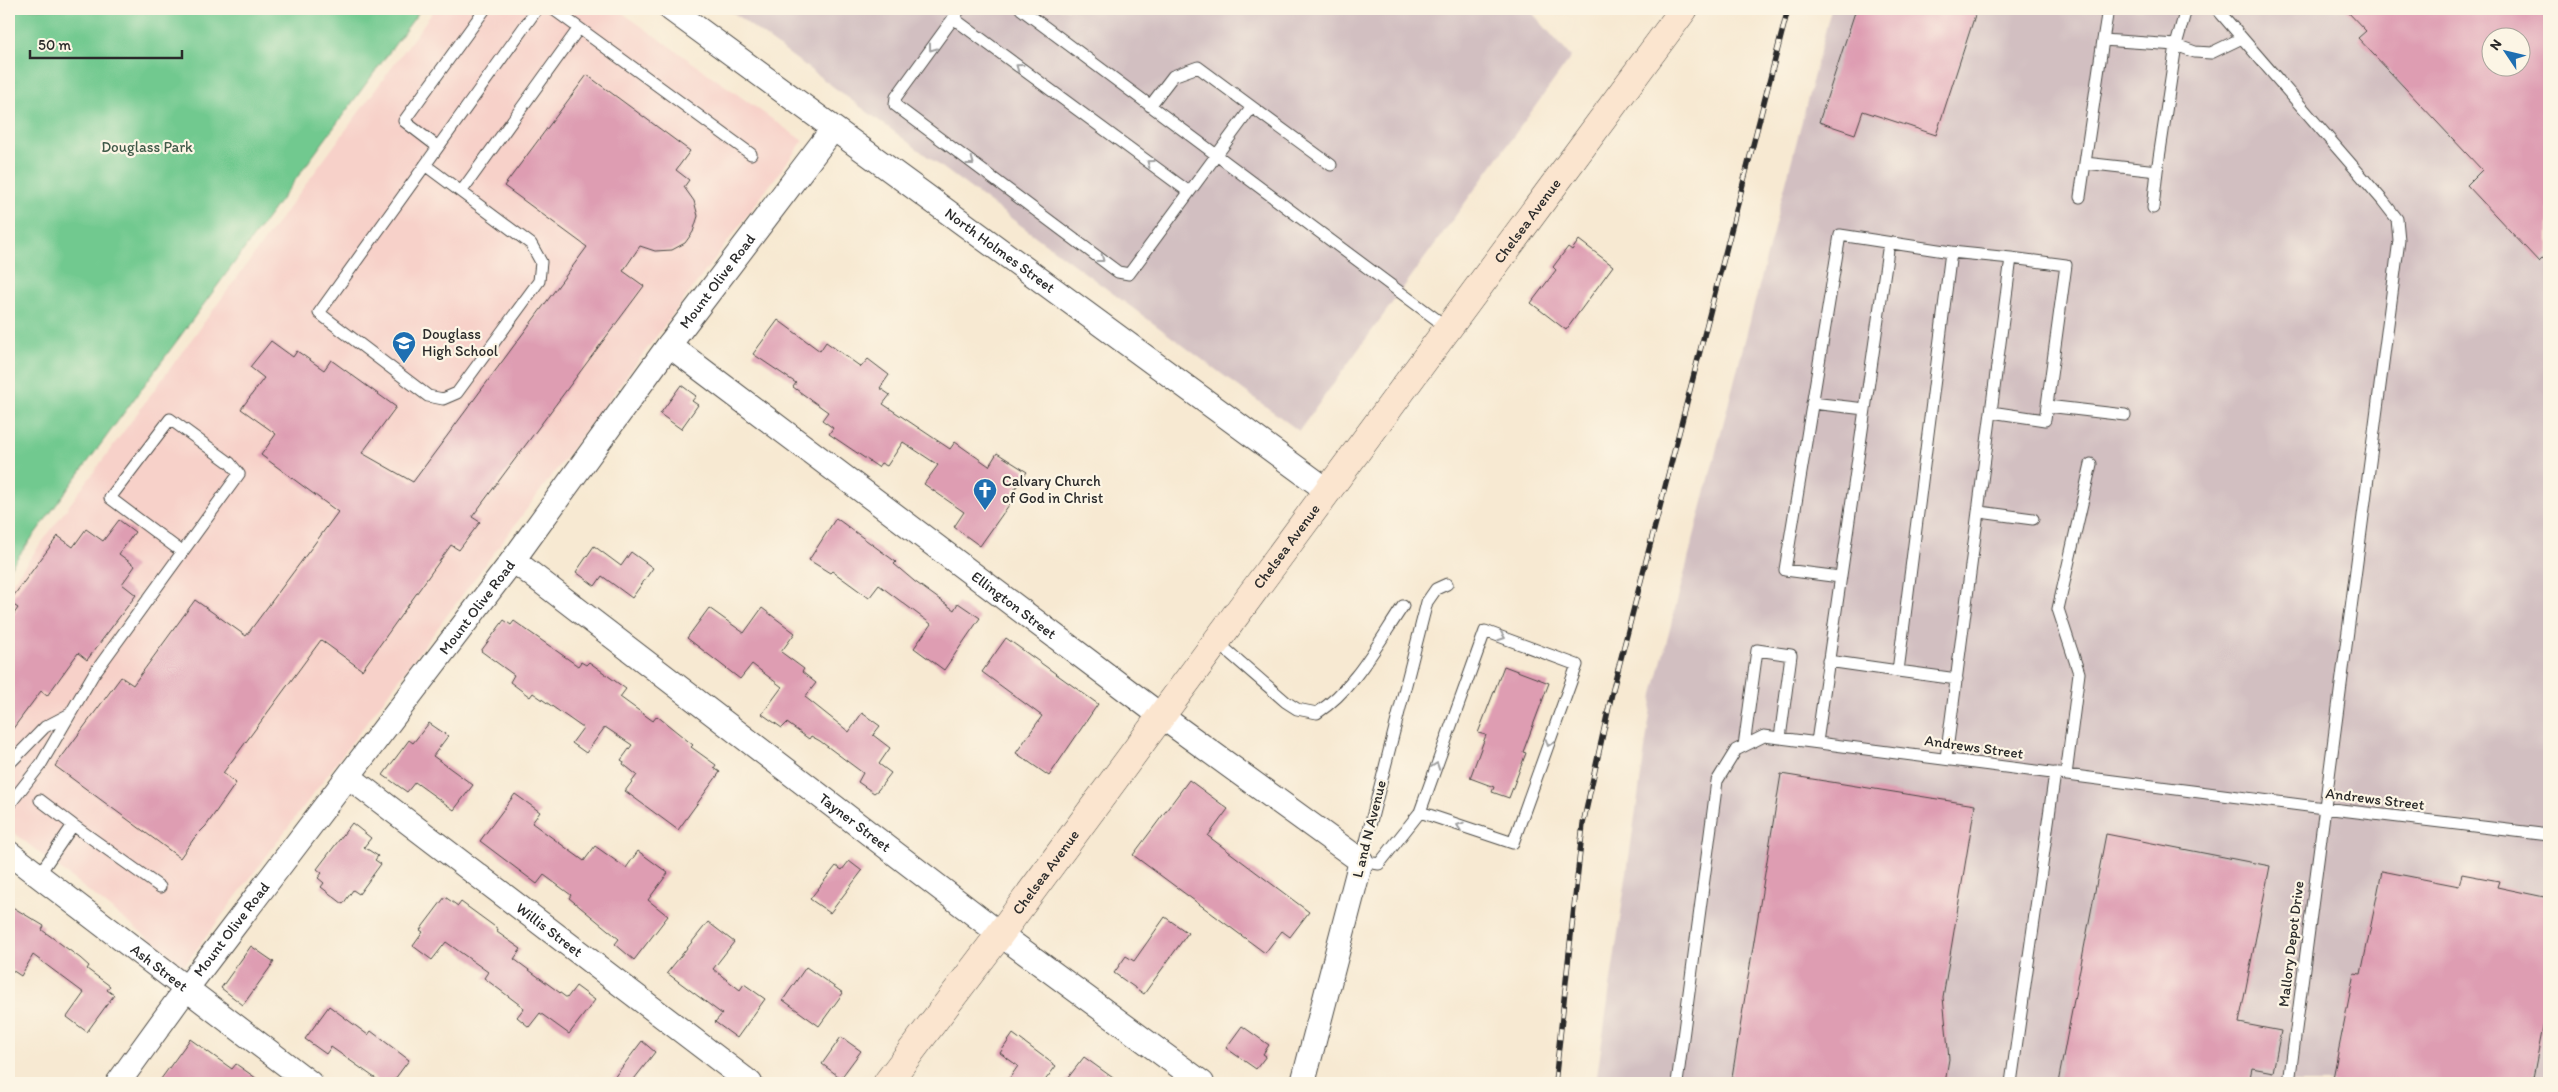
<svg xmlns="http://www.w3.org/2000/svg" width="2558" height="1092" viewBox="0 0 2558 1092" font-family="Itim,sans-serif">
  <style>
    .built { fill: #f7d1c9 }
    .industrial { fill: #d2bfc1; fill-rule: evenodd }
    .green { fill: #71c98f; stroke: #4e7a5d }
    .building { fill: #de9db2; fill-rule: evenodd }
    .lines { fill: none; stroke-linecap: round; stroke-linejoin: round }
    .service-casing { stroke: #4a4844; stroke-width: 13 }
    .minor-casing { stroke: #4a4844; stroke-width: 26 }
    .secondary-casing { stroke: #4a4844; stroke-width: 29 }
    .service { stroke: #fff; stroke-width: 11 }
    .minor { stroke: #fff; stroke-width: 24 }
    .secondary { stroke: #fbe5cf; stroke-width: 28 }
    .rail-casing { stroke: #2b2b2b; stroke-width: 5.5 }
    .rail { stroke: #fcf5e5; stroke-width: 4; stroke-dasharray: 11; stroke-linecap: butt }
    .oneway { stroke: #a0a0a0 }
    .labels { text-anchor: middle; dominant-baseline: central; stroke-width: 4.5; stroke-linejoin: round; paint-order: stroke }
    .park-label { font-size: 15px; fill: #405a49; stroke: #fcf5e5 }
    .street-label { font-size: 15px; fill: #2b2b2b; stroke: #fcf5e5 }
    .poi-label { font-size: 15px; fill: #2b2b2b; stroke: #fcf5e5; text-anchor: start }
  </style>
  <rect width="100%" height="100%" fill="#fcf5e5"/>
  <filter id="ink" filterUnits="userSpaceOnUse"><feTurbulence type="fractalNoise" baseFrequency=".02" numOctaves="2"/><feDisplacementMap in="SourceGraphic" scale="10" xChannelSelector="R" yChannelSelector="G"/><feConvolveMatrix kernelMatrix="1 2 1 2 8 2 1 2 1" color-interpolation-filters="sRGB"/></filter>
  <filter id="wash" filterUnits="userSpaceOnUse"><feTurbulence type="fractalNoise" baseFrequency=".0096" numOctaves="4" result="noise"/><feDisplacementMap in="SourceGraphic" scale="20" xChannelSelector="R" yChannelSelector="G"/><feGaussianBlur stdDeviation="1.12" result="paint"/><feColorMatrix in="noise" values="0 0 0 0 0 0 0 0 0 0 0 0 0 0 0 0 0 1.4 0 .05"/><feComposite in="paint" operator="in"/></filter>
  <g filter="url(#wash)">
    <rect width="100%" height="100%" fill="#f7e9d2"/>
    <path class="built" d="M435 9H617L803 141 184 966 9 829V587Z"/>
    <path class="industrial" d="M728 9H1529L1571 57 1299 431Z
      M1831 9H2549V1083H1596L1653 694ZM2490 38H2520V68H2490Z"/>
    <path class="green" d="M9 9H421L9 569Z"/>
    <g id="blocks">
      <path class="building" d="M1856 9H1977L1936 135 1863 111 1855 134 1819 122Z
        M2345 9H2549V252L2539 262 2467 185 2482 170 2358 38 2366 31ZM2490 38H2520V68H2490Z
        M587 75 690 151 676 170 689 180 684 187 694 201 698 216 693 232 685 243 672 250 655 251 640 246 623 271 644 286 472 517 480 522 459 550 451 545 362 670 321 640 223 773 236 783 206 826 195 837 180 858 55 766 121 677 133 685 195 600 246 636 338 512 261 455 276 434 241 409 264 378 250 367 271 341 293 357 297 351 324 370 331 360 396 407 362 453 413 482 587 247 504 186Z
        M1579 240 1613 266 1566 330 1531 303 1556 270 1553 267 1568 247 1572 250Z
        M778 320 820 351 826 342 861 367 868 359 889 375 880 388 890 395 883 404 950 449 955 442 989 466 997 453 1027 472 1014 490 1016 495 980 546 954 527 964 512 924 484 938 465 903 442 887 466 881 463 878 467 829 434 833 428 822 420 828 412 793 387 796 383 753 354Z
        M681 385 696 396 692 401 698 405 681 429 660 414Z
        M836 518 896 562 894 564 914 581 954 610 958 603 980 618 944 670 914 648 931 624 879 585 869 598 832 571 830 573 809 560Z
        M119 520 135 532 119 554 135 566 122 584 136 595 87 660 78 653 47 696 41 691 9 734V621L18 608 9 602 58 536 73 547 86 529 103 541Z
        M594 546 621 566 631 552 653 568 632 598 602 576 595 586 576 572Z
        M709 608 744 633 762 608 795 633 781 652 804 669 802 672 816 683 805 697 849 732 862 713 880 726 873 735 890 748 879 764 891 773 878 790 874 793 858 782 863 773 820 741 811 736 809 739 787 723 782 728 762 714 782 687 752 664 740 679 687 638Z
        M504 620 511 625 514 621 578 666 581 662 586 665 589 662 626 689 620 697 653 721 657 716 693 745 691 747 716 765 714 768 720 772 678 830 625 791 637 775 623 764 624 762 621 760 632 745 605 727 586 753 572 743 583 728 533 693 530 697 510 682 514 675 481 651Z
        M1006 638 1098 704 1049 776 1016 753 1042 716 982 672Z
        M1504 666 1549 683 1523 752 1526 753 1509 798 1492 792 1494 787 1470 778 1486 735 1478 733Z
        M429 723 448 736 433 756 473 785 454 810 415 782 407 792 383 775 409 740 413 743Z
        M1781 774 1975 805 1943 997 1949 1059 1945 1083H1731Z
        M1189 780 1228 809 1208 836 1309 912 1290 937 1282 931 1265 953 1133 855Z
        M515 794 540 812 532 823 584 861 595 846 626 868 638 851 668 873 648 900 668 916 634 960 615 944 619 939 569 898 571 895 544 875 537 884 480 841Z
        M352 823 371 838 364 847 378 856 375 860 381 864 359 894 353 890 343 904 321 887 324 883 318 878 322 873 317 869Z
        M2106 834 2270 866 2239 1023 2281 1031 2273 1072 2252 1068 2249 1083H2058Z
        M849 861 862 871 830 913 810 899 836 866 842 870Z
        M2382 871 2459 886 2462 874 2499 881 2497 887 2549 898V996L2532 1083H2332L2354 973 2361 974Z
        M445 897 458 906 461 902 498 929 497 932 521 949 514 959 567 998 576 986 595 1000 569 1034 540 1013 529 1027 517 1017 524 1008 484 978 488 972 446 942 432 960 413 946 423 932 420 930Z
        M9 905 44 926 42 930 80 958 89 966 87 969 110 986 107 990 114 995 87 1032 67 1017 84 993 33 955 21 976 9 968Z
        M1165 917 1188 933 1144 994 1114 973 1126 956 1134 961Z
        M708 922 734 942 713 969 740 990 744 984 765 999 737 1038 715 1022 722 1014 667 973Z
        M251 946 274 962 243 1005 221 988Z
        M806 967 843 993 819 1026 783 1000Z
        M329 1006 368 1035 371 1031 409 1060 392 1083H382L331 1047 326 1054 305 1039Z
        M1242 1026 1269 1045 1263 1054 1266 1056 1256 1069 1226 1048Z
        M1013 1034 1056 1066 1043 1083H1006L1018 1066 1000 1053Z
        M841 1037 861 1051 841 1078 822 1064Z
        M190 1039 232 1069 236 1064 263 1083H158Z
        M642 1041 655 1052 631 1083H610Z
        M1084 1057 1120 1083H1064Z"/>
    </g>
  </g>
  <g filter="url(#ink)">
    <use href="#blocks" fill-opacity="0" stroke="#4a4844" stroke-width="1"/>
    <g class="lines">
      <g class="service-casing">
        <path id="service" d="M960 9 896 97 895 105 1118 272 1129 274 1252 107 1331 165
          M1021 9 1448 328
          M2186 9 2176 45 2157 171 2085 163 2103 40 2176 45 2195 52 2211 53 2242 38
          M2217 9 2383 201 2397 219 2399 240 2289 1083
          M953 18 1189 192
          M579 28 751 154
          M2103 40 2108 9
          M1150 106 1173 76 1198 67 1252 107
          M438 147 404 121 485 9
          M425 165 531 244 541 262 539 281 457 393 443 399 428 396 319 313 537 9
          M461 192 579 28 553 9
          M2080 197 2085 163
          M2153 208 2157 171
          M1951 252 2011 258
          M1812 403 1865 409
          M2047 406 2125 415
          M1980 512 2033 519
          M1216 641 1286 702 1297 709 1317 713C1355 688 1378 643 1403 606
          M1828 661 1898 671 1951 252 1840 235 1785 570 1840 577
          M1898 671 1957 679
          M1817 742 1889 243
          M1744 746 1757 650 1791 655 1780 738
          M1946 758 2011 258 2066 265 2045 420 1991 412
          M12 761 45 727 70 714
          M2066 775 2079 673 2058 609 2091 464
          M9 805 41 764 93 675 239 474 230 463 170 419 110 498 182 552
          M1420 812 1513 843 1577 665 1485 631 1420 812 1379 864 1361 861 1427 602 1436 589 1447 584
          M73 825 160 887
          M38 876 73 825 40 800
          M1677 1083 1717 781 1736 750 1764 736 2324 808 2549 835
          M2011 1083 2055 773"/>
      </g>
      <g class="minor-casing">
        <g id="minor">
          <path id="s1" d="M671 9 1328 491"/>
          <path id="s2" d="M669 345 1161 716 1361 861 1303 1083"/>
          <path id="s3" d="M513 560 1000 934 1202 1083"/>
          <path id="s4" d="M349 777 750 1083"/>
          <path id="s5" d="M9 853 310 1083"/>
          <path id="s6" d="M118 1083 186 989 513 560 669 345 833 129"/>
        </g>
      </g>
      <g class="secondary-casing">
        <g id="secondary">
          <path id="s7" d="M887 1083 1000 934 1684 9"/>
        </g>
      </g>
      <use href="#service" class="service"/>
      <use href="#minor" class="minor"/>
      <use href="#secondary" class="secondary"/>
      <g class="rail-casing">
        <path id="rail" d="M1555 1083 1583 824 1612 693 1788 9"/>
      </g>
      <use href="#rail" class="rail"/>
    </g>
    <defs><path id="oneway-chevron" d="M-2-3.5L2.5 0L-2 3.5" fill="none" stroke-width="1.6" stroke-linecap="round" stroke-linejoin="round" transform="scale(1.25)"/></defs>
    <g class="oneway">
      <use href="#oneway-chevron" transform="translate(932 48) rotate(126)"/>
      <use href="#oneway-chevron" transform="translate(1019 67) rotate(-144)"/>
      <use href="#oneway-chevron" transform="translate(971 162) rotate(37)"/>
      <use href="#oneway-chevron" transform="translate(1150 163) rotate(-144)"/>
      <use href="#oneway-chevron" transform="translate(1101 259) rotate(37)"/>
      <use href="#oneway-chevron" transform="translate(1502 637) rotate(20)"/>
      <use href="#oneway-chevron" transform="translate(1549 743) rotate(110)"/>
      <use href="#oneway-chevron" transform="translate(1436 766) rotate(-70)"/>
      <use href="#oneway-chevron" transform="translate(1460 826) rotate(-161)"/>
    </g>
  </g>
  <defs>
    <g id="school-pin" transform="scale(1.25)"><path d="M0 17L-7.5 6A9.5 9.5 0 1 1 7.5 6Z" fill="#1f6fb2" stroke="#fcf5e5"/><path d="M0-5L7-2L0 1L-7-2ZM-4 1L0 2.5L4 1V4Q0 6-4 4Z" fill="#fff"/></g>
    <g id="church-pin" transform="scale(1.25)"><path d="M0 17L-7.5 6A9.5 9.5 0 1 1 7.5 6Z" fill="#1f6fb2" stroke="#fcf5e5"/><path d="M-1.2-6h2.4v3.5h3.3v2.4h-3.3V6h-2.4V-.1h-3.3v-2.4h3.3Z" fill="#fff"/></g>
  </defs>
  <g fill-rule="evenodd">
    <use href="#school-pin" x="404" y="343"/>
    <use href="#church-pin" x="985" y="490"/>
  </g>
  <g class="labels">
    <g class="park-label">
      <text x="147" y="147">Douglass Park</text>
    </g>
    <g class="street-label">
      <text stroke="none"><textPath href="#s7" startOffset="1074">Chelsea Avenue</textPath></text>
      <text stroke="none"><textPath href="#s1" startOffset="408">North Holmes Street</textPath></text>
      <text stroke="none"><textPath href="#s6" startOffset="1001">Mount Olive Road</textPath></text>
      <text stroke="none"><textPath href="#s7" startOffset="669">Chelsea Avenue</textPath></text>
      <text stroke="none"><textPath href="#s2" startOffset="432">Ellington Street</textPath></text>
      <text stroke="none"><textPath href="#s6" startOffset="596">Mount Olive Road</textPath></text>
      <text transform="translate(1974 747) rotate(8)">Andrews Street</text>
      <text transform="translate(2375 799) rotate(7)">Andrews Street</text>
      <text stroke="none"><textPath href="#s3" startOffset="431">Tayner Street</textPath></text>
      <text transform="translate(1369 829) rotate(-76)">L and N Avenue</text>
      <text stroke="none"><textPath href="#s7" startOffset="264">Chelsea Avenue</textPath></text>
      <text stroke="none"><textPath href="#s6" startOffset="191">Mount Olive Road</textPath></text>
      <text stroke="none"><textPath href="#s4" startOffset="252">Willis Street</textPath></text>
      <text transform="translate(2291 944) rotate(-83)">Mallory Depot Drive</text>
      <text stroke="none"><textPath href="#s5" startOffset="189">Ash Street</textPath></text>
    </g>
    <g class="poi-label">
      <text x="422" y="334">Douglass<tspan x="422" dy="17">High School</tspan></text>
      <text x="1002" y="481">Calvary Church<tspan x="1002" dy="17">of God in Christ</tspan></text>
    </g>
  </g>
  <rect width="2558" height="1092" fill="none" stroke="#fcf5e5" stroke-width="30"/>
  <g transform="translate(2506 52) rotate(305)"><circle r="24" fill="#fcf5e5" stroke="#a8a49b"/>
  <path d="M0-4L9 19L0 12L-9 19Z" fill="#1f6fb2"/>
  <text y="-8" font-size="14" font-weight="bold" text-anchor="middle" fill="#2b2b2b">N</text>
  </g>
  <path d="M30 50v8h152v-8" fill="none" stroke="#2b2b2b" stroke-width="2.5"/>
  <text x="38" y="50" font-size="15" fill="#2b2b2b" stroke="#fcf5e5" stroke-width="4" paint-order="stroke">50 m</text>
</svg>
